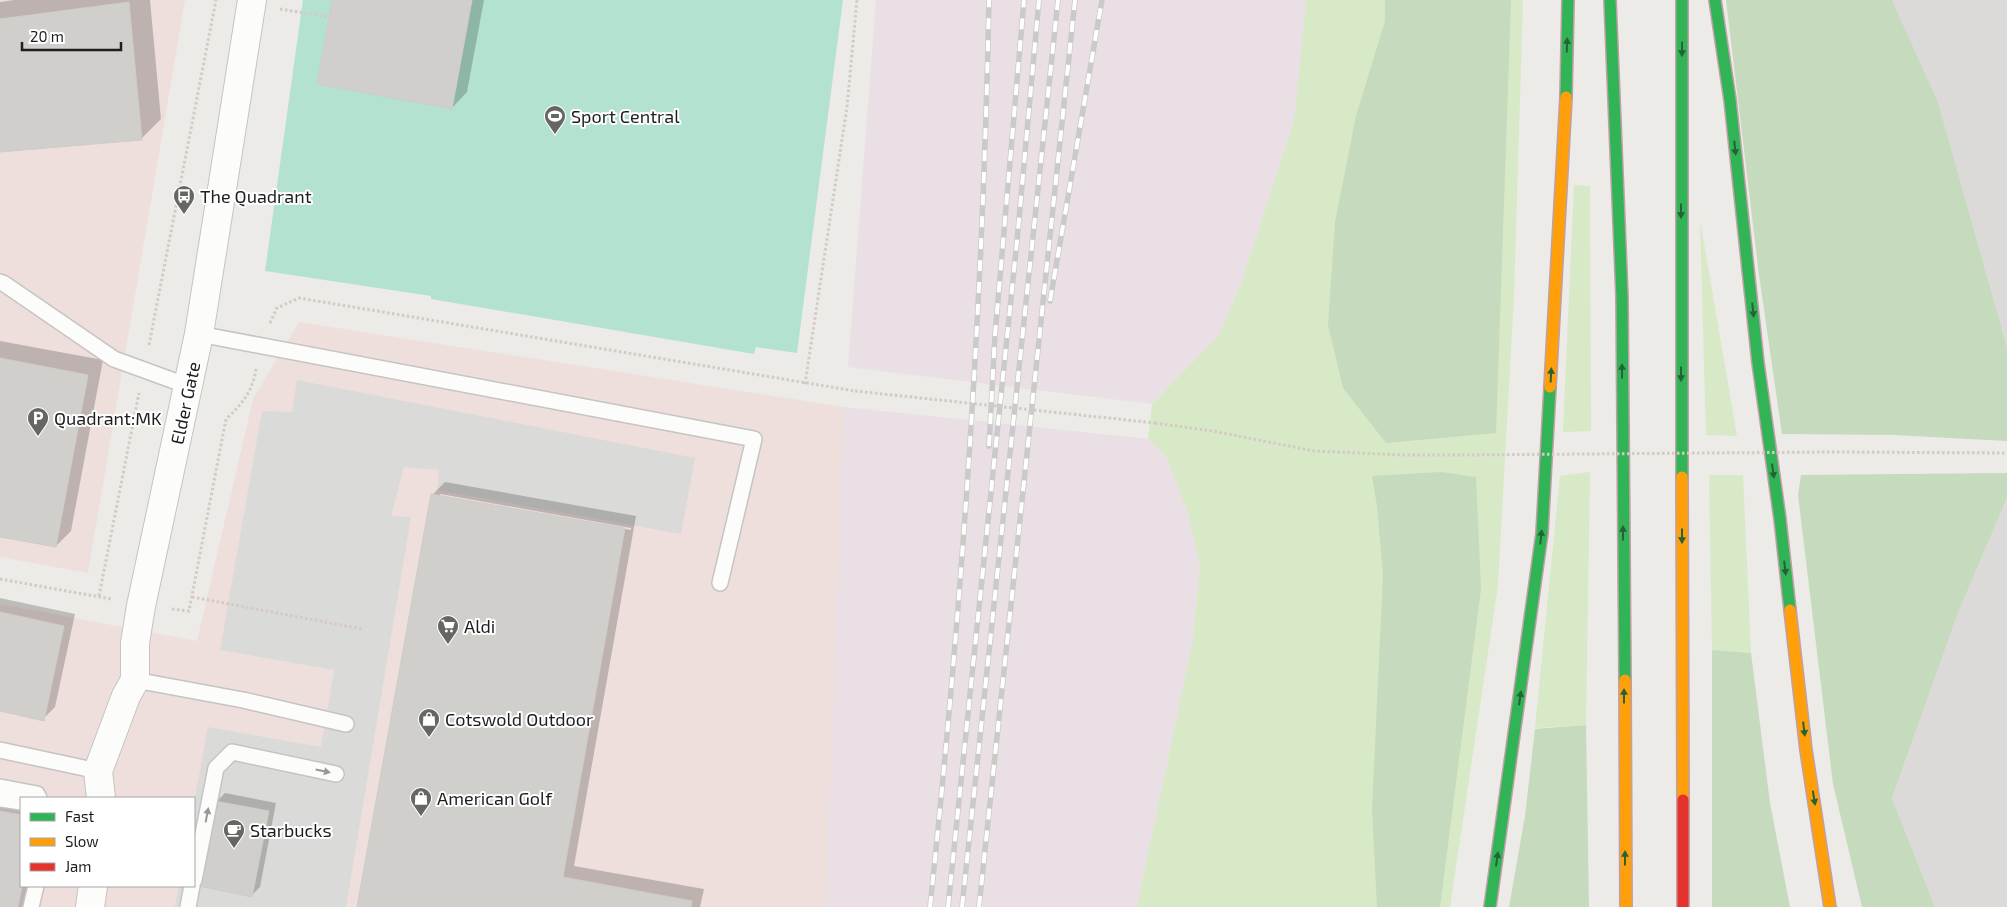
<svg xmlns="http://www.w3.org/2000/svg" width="2007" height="907" viewBox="0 0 2007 907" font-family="'Exo 2',sans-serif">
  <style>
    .residential { fill: #dbdad8 }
    .commercial { fill: #eedfdd; fill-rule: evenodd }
    .industrial { fill: #e9dfe5 }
    .religious { fill: #dadad8 }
    .grass { fill: #d7e9c6 }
    .forest { fill: #c6dabd }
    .pitch { fill: #b3e3d0 }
    .shadow { fill: #0003; fill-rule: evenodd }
    .building { fill: #d0cfcc; stroke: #cfccc8 }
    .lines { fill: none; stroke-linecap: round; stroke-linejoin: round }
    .lane-casing { stroke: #c5c4c3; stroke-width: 18 }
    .street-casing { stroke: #c5c4c3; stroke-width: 30 }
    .fast-casing { stroke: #c19fa7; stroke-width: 14 }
    .slow-casing { stroke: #c19fa7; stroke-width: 14 }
    .jam-casing { stroke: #c19fa7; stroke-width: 14 }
    .path { stroke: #d5c9c6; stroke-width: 3; stroke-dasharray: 2.5 2.5; stroke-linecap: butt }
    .lane { stroke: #fcfcfb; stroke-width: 15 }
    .street { stroke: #fcfcfb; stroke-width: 28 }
    .fast { stroke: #30b455; stroke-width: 11 }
    .slow { stroke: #ff9f0a; stroke-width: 11 }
    .jam { stroke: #e5322d; stroke-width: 11 }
    .rail-casing { stroke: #cacac9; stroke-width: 5.5 }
    .rail { stroke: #fff; stroke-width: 4; stroke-dasharray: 11; stroke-linecap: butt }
    .path-bridge { stroke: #d5c9c6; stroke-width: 3; stroke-dasharray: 2.5 2.5; stroke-linecap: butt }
    .oneway { fill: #266237 }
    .oneway2 { fill: #989898 }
    .labels { text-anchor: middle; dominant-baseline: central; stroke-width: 4; stroke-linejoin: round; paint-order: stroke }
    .poi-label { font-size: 18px; fill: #1e1e1e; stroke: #fff; text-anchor: start }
    .street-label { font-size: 18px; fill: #1e1e1e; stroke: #fff }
  </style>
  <rect width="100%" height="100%" fill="#ecebe7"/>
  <path class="residential" d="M1892 0H2007V347L1938 102Z
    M2007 498V907H1935L1892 798 1958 613Z"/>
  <path class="commercial" d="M0 0H185L88 573 0 557Z
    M299 322 844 407 826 907H0V604L197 641 253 399ZM21 798H194V886H21Z"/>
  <path class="industrial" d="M876 0H1306L1294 121 1241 284 1218 337 1152 404 848 367Z
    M844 407 1148 439 1166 456 1189 516 1200 566 1193 640 1137 907H826Z"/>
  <path class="religious" d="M297 380 695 458 681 534 437 490 439 470 404 467 391 516 411 517 346 907H175L179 886H194V803L208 727 321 747 334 670 220 650 262 411 292 412Z"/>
  <path class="grass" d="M1306 0H1523L1514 296 1498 585 1450 907H1137L1193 640 1200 566 1189 516 1166 456 1148 439 1152 404 1218 337 1241 284 1294 121Z
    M1574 185 1590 186 1591 431 1563 432Z
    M1700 220 1737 436 1706 435Z
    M1590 472 1586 725 1535 728 1560 476Z
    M1709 475H1743L1751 653 1712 650Z"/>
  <path class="forest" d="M1385 0H1511L1496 433 1386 443 1343 388 1328 325 1335 222 1356 116 1385 21Z
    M1726 0H1892L1938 102 2007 347V441L1894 435 1782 434 1759 275Z
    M1441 472 1476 477 1481 589 1440 907H1377L1372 810 1383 575 1377 506 1372 476Z
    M2007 473V498L1958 613 1892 798 1935 907H1862L1833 784 1798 495 1801 475Z
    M1712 650 1751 653 1770 803 1790 907H1712Z
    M1586 725 1589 907H1509L1525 816 1535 729Z"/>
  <path class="pitch" d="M303 0H843L797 353 756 347 754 354 431 299V296L265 271Z"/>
  <path class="shadow" d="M14 0H150L161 119 141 139 0 151V2Z
    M333 0H484L467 92 452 108Z
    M0 341 103 360 71 531 56 546 0 535Z
    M445 482 636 516 574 866 704 889 700 907H359L433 494ZM440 494 631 528V530L440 496Z
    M0 598 75 614 55 707 43 719 0 710Z
    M225 793 276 803 260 887 252 895 216 802Z
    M0 797 21 801V886H31L27 907H0Z"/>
  <path class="building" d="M332 0H472L452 109 317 84Z
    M129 2 142 140 0 152V19Z
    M0 358 88 375 56 547 0 537Z
    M431 494 625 528 563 877 692 901 691 907H357Z
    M0 612 64 626 44 721 0 711Z
    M215 801 269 811 252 897 199 886Z
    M0 811 21 815 22 886 18 907H0Z"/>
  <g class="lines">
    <g class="lane-casing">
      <path id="lane" d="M0 282 3 283 114 359 188 386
        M199 334 754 439 720 583
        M135 680 243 700 346 724
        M0 750 98 771
        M0 787 37 794 39 798
        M0 799 21 802
        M194 880 216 768 232 752 336 774
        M31 907 36 886
        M188 907 192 886"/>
    </g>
    <g class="street-casing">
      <path id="street" d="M101 798 98 771 126 696 135 680V643L141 606 199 334 252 0
        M90 907 93 886"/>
    </g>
    <g class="fast-casing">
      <path id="fast" d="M1610 0 1622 297 1625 680
        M1715 0 1730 100 1758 363 1780 519 1790 610
        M1566 97 1568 0
        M1682 477V0
        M1490 907 1542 533 1550 387"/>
    </g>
    <g class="slow-casing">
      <path id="slow" d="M1550 387 1566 97
        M1682 477 1683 800
        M1790 610 1806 750 1830 907
        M1625 680 1626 907"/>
    </g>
    <g class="jam-casing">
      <path id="jam" d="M1683 800V907"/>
    </g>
    <path class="path" d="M280 9 329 17
      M270 323 277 308 299 298 855 391
      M149 345 216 0
      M805 384 847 107 857 0
      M1155 423 1213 431 1314 451 1403 455H1462
      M1832 452 2007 453
      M0 579 111 599
      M99 596 139 393
      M192 597 362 629
      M172 609 189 611 226 419C242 404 253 391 256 369"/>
    <use href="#lane" class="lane"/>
    <use href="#street" class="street"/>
    <use href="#fast" class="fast"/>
    <use href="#slow" class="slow"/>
    <use href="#jam" class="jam"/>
    <g class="rail-casing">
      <path id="rail" d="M1050 301 1102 0
        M989 446 995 335 1024 0
        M930 907C962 606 983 303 989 0
        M948 907 1017 241 1039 0
        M962 907 1058 0
        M979 907 1075 0"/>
    </g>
    <use href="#rail" class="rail"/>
    <path class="path-bridge" d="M855 391 1155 423
      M1462 455 1832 452"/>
  </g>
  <defs><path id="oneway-solid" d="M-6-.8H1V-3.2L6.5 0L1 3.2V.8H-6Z" transform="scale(1.25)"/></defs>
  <g class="oneway">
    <use href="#oneway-solid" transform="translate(1567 45) rotate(-88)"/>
    <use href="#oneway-solid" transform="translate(1682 49) rotate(90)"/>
    <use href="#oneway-solid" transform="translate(1735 148) rotate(84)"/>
    <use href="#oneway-solid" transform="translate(1681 211) rotate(90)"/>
    <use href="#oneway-solid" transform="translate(1753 310) rotate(84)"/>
    <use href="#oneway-solid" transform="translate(1622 371) rotate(-90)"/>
    <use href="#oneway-solid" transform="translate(1681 374) rotate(90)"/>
    <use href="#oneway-solid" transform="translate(1551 375) rotate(-87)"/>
    <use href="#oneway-solid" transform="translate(1773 471) rotate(82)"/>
    <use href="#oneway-solid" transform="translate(1623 533) rotate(-90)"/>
    <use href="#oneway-solid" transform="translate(1682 536) rotate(90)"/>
    <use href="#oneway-solid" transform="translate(1541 537) rotate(-84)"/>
    <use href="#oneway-solid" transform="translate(1785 568) rotate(83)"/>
    <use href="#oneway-solid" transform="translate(1624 696) rotate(-90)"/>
    <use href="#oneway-solid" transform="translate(1520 698) rotate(-82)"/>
    <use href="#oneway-solid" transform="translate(1804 729) rotate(83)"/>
    <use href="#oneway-solid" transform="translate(1814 798) rotate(81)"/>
    <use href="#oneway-solid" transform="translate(1625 858) rotate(-90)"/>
    <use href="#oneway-solid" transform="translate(1497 859) rotate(-82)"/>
  </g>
  <g class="oneway2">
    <use href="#oneway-solid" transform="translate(323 771) rotate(12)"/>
    <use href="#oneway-solid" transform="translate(207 815) rotate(-79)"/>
  </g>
  <defs>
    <g id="stadium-pin" transform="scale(1.125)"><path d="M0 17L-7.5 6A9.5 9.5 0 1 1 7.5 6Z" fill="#666664" stroke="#fff"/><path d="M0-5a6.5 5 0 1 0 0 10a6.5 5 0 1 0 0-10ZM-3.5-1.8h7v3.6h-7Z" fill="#fff"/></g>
    <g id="bus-pin" transform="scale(1.125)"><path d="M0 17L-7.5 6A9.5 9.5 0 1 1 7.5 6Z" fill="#666664" stroke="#fff"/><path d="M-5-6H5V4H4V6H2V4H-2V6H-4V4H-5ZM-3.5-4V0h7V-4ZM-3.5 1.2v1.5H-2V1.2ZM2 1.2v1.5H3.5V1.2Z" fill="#fff"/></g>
    <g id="parking-pin" transform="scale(1.125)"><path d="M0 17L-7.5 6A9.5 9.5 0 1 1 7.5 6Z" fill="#666664" stroke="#fff"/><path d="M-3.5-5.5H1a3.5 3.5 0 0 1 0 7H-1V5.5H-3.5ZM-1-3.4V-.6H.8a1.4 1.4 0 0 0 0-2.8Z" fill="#fff"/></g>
    <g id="supermarket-pin" transform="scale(1.125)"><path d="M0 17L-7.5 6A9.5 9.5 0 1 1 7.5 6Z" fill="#666664" stroke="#fff"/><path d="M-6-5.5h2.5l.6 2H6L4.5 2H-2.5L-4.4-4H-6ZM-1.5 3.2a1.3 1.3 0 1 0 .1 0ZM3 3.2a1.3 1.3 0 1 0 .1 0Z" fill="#fff"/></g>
    <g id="shop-pin" transform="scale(1.125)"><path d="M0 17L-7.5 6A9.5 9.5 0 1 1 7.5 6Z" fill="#666664" stroke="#fff"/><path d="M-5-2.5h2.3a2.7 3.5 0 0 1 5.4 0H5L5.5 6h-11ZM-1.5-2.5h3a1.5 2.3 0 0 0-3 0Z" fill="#fff"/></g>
    <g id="cafe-pin" transform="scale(1.125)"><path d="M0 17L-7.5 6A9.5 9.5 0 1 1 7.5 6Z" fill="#666664" stroke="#fff"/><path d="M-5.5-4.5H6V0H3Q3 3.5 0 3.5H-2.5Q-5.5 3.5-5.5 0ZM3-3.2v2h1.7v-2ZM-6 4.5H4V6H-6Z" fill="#fff"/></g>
  </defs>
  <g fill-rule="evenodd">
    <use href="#stadium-pin" x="555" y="116"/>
    <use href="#bus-pin" x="184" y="196"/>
    <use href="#parking-pin" x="38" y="418"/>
    <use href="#supermarket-pin" x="448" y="626"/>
    <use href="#shop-pin" x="429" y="719"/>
    <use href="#shop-pin" x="421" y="798"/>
    <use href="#cafe-pin" x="234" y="830"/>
  </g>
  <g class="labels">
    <g class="poi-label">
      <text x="571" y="116">Sport Central</text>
      <text x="200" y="196">The Quadrant</text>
      <text x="54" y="418">Quadrant:MK</text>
      <text x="464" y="626">Aldi</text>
      <text x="445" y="719">Cotswold Outdoor</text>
      <text x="437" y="798">American Golf</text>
      <text x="250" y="830">Starbucks</text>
    </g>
    <g class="street-label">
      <text transform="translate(185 403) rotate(-78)">Elder Gate</text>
    </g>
  </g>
  <rect x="20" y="797" width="175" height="90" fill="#ffffff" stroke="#a5a5a5"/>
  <rect x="30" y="813" width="25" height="8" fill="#30b455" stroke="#a5a5a5"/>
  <text x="65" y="822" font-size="15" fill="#1e1e1e">Fast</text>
  <rect x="30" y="838" width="25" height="8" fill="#ff9f0a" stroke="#a5a5a5"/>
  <text x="65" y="847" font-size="15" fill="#1e1e1e">Slow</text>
  <rect x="30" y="863" width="25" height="8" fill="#e5322d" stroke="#a5a5a5"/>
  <text x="65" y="872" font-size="15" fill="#1e1e1e">Jam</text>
  <path d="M22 42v8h99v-8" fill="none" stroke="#1e1e1e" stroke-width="2.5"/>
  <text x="30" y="42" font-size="15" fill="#1e1e1e" stroke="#ffffff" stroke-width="4" paint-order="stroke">20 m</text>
</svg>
